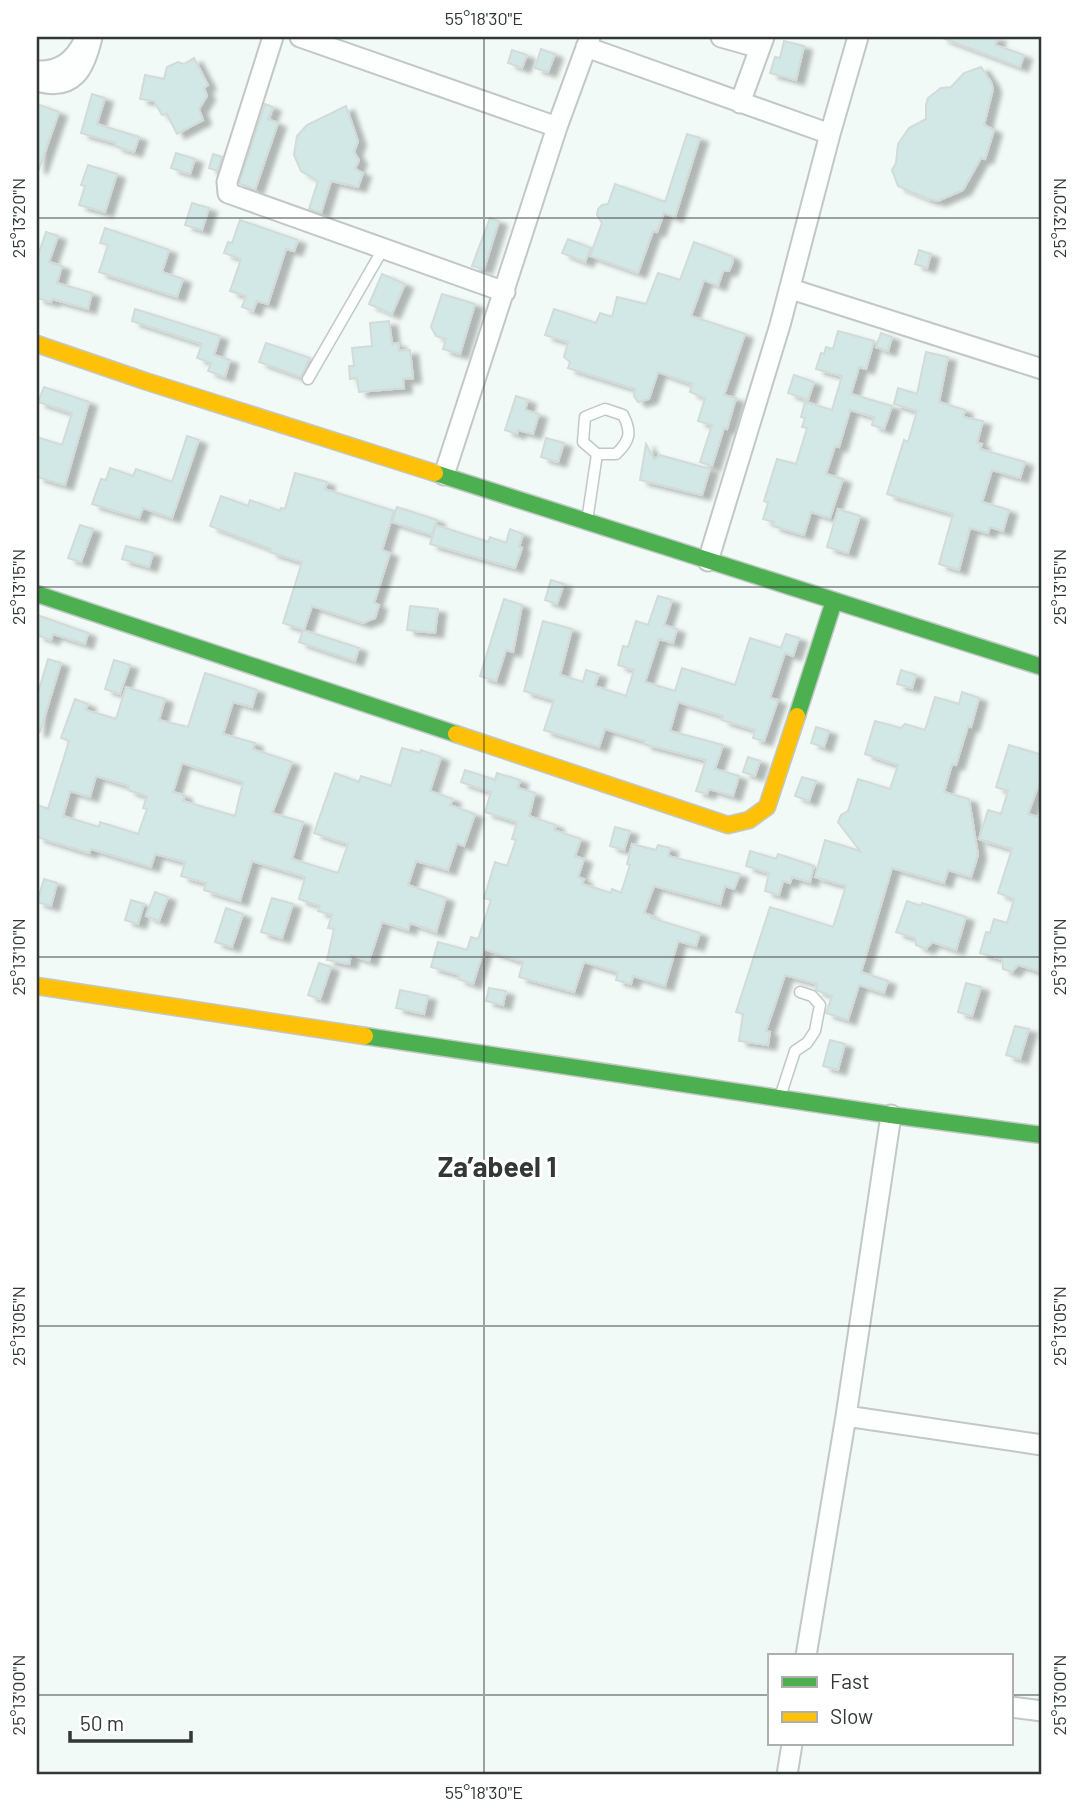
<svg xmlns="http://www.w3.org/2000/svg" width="1079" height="1812" viewBox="0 0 1079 1812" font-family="Barlow,sans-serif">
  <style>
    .building { fill: #d1e8e6; stroke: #d3dbd9; stroke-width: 2; fill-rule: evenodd; filter: url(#shadow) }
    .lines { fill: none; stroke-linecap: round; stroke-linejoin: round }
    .lane-casing { stroke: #c1c8c6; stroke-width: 13 }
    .street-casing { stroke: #c1c8c6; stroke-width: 23 }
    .fast-casing { stroke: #c1c8c6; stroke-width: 19 }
    .slow-casing { stroke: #c1c8c6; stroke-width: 19 }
    .lane { stroke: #fdfefe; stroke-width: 10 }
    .street { stroke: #fdfefe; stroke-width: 19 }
    .fast { stroke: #4caf50; stroke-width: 16 }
    .slow { stroke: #ffc107; stroke-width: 16 }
    .ticks { fill: none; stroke: #313836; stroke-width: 2; stroke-opacity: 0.45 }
    .labels { text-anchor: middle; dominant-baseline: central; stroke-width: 6; stroke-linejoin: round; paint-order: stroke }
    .district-label { font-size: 28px; font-weight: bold; fill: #313836; stroke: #fff }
    .neatline { fill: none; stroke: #313836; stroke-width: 2.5 }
    .ticks-label { font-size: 18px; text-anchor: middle; fill: #313836 }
  </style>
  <defs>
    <filter id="shadow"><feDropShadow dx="8" dy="4.5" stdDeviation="2" flood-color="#0004"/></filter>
  </defs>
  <rect width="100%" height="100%" fill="#f1faf7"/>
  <path class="building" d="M940 37H998L995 45 1024 55 1020 67Z
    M784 41 804 46 796 80 770 73 775 57 780 58Z
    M541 49 555 54 548 72 535 68Z
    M512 50 527 55 522 68 508 63Z
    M194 58 208 85 204 88 207 96 199 109 203 120 177 134 167 114 162 115 154 101 140 99 145 75 164 79 167 67 178 62 184 64Z
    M981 67 991 82 993 89 984 125 994 130 985 159 981 158 963 190 938 201 928 199 898 186 892 170 896 163 898 144 909 128 926 119V105L928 98 941 88 951 87 964 73Z
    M92 94 105 98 97 124 139 137 134 152 115 146 116 143 81 133Z
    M37 104 59 112 39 169 37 168Z
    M265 104 273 107 268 119 278 123 255 190 239 183Z
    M346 106 358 141 354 152 359 160 355 169 363 173 358 187 331 181 321 213 309 209 318 181 301 171 294 155 297 136 307 125Z
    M687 134 700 138 675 217 664 213 657 232 653 231 638 273 590 256 602 223 597 215 598 209 602 205 608 204 615 184 665 202Z
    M176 153 195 159 190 174 171 168Z
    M213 154 222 157 218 171 209 168Z
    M88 165 117 174 105 212 79 205 85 186 81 185Z
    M192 203 209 208 202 230 185 225Z
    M490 218 499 221 484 269 472 266Z
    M240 220 298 240 294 251 286 249 268 304 257 301 253 311 242 307 246 296 230 291 241 259 224 253 228 242 232 243Z
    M105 228 169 250 162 272 183 279 177 297 99 272 108 245 100 243Z
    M46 232 58 236 49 262 62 266 57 283 92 293 88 309 52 299 51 302 37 298V258Z
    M568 239 591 248 585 262 562 253Z
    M694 242 731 256 733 261 729 271H723L718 286 704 280 691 316 745 334 724 395 736 398 727 429 724 428 712 466 700 462 712 425 698 421 705 398 690 392 692 384 658 372 649 399 638 402 634 396 635 389 568 368 570 362 564 357 568 342 545 335 554 309 596 323 600 313 612 317 617 297 646 304 658 273 680 280Z
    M919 250 931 254 927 268 915 264Z
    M382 274 405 284 392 314 369 304Z
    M442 294 475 304 460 354 443 349 446 339 436 336 431 327Z
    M135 309 220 336 214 355 230 360 225 377 208 371 211 363 197 358 202 344 132 321Z
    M389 321 392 344 398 343 399 351 410 350 413 378 403 379 404 388 359 392 357 378 350 379 349 366H354L352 348 372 346 370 323Z
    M838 331 874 341 866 369 859 367 851 394 892 406 884 429 872 425 874 417 850 410 839 447 835 446 826 474 843 479 830 518 811 512 804 535 773 526 774 522 763 519 768 503 764 501 777 459 796 464 807 428 802 427 805 418 801 417 805 402 832 410 842 376 816 369 821 353 824 354 826 347 833 349Z
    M881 333 892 337 888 351 876 347Z
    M266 343 310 358 301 377 259 362Z
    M926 352 948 357 939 402 965 410 963 417 983 421 977 443 982 444 980 449 1025 462 1020 478 992 470 982 502 1009 510 1003 531 990 527 988 533 970 528 959 570 939 564 953 514 887 494 904 440 908 442 917 411 894 404 898 388 917 394Z
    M794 375 814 382 808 400 788 393Z
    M44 387 89 402 65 485 37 477V437L62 445 72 413 38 402Z
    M516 396 528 400 525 410 539 414 533 434 518 430 517 434 505 430Z
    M187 436 199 440 172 518 143 508 139 518 92 504 101 479 106 480 110 468 133 476 136 469 172 482Z
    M546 438 564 443 558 462 541 457Z
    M646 444 654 459 660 455 710 469 702 495 640 480Z
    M295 473 327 482 325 489 394 511 382 550 390 553 374 603 379 605 375 618 363 623 312 606 304 630 283 623 302 562 270 552 271 549 210 526 221 496 248 506 250 500 280 511 281 508 285 509Z
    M397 507 437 520 432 535 392 522Z
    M838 509 860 516 848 553 827 547Z
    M80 525 93 529 81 562 68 558Z
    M436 525 488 542 490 537 506 543 510 529 523 534 519 547 522 548 515 568 430 544Z
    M126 546 153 553 149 567 122 559Z
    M551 580 564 584 557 604 545 600Z
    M658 596 672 600 664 625 677 629 673 643 659 639 645 682 675 691 682 668 735 685 750 638 781 648 786 634 799 638 793 656 785 653 770 698 778 700 764 741 753 738 755 730 722 720 723 716 678 702 670 731 723 745 715 769 739 776 733 796 709 789 707 794 696 791 706 760 644 744 645 741 605 729 599 747 544 730 554 700 524 691 543 621 572 629 560 675 583 682 586 670 599 674 595 686 626 696 634 670 618 665 623 646 628 647 636 621 648 625Z
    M504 599 522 605 513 652 506 650 496 681 480 676Z
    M410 606 438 609 435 633 407 630Z
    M37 615 88 633 85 644 53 634 51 640 37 635Z
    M303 630 359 648 355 661 299 642Z
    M48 659 61 663 40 732H37V697Z
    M114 660 130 665 120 694 105 689Z
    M901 670 916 675 912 688 897 684Z
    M205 673 257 690 252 707 233 702 223 734 255 743 253 749 292 762 272 813 303 822 292 859 338 873 348 844 314 833 335 773 359 782 361 776 391 786 402 748 420 753 421 750 441 757 430 791 453 799 450 805 475 814 464 846 457 843 448 870 416 861 408 885 446 898 436 932 410 923 408 930 382 922 369 961 351 955 349 964 327 960 334 929 328 928 332 915 318 911 320 906 299 899 305 877 252 861 240 901 204 890 206 883 181 876 185 862 155 854 151 867 91 849 89 853 37 837V805L48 809 69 741 61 738 75 699 88 704 86 710 116 719 126 687 165 699 159 720 188 727ZM182 763 243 782 235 816 183 801 184 795 173 792ZM96 776 129 786 128 790 147 796 143 808 147 809 138 834 100 822 99 827 63 816 70 791 90 797Z
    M962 692 979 698 971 727 968 726 956 765 952 764 944 792 969 799 978 855 971 877 948 870 944 883 892 868 861 972 888 981 884 993 859 985 848 1020 826 1013 832 996 816 990 817 984 785 975 766 1031 770 1032 768 1045 739 1041 743 1014 736 1012 770 907 833 927 846 886 815 877 825 840 860 851 838 822 841 815 848 811 858 779 890 789 898 765 865 754 875 721 901 728 905 724 925 730 935 697 959 704Z
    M816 727 829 731 824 747 811 743Z
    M1009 745 1042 755V785L1039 784 1028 814 1042 818V972L1018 965 1012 972 1003 969 1002 959 980 953 986 932 990 933 994 919 1007 923 1014 899 998 893 1012 849 979 839 988 810 1001 814 1008 791 996 787Z
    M748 757 760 761 755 776 743 772Z
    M465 770 495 780 497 773 520 780 518 788 535 793 529 816 556 825 554 830 581 839 575 856 584 859 578 877 584 879 582 884 611 893 612 889 621 893 630 865 627 864 632 844 656 850 658 845 670 848 668 856 740 874 734 889 725 886 720 904 654 886 644 913 652 916 651 918 700 933 696 946 678 941 665 986 633 976 631 984 616 980 618 972 584 962 574 992 519 977 523 962 484 949 473 984 458 979 460 975 431 967 438 942 467 950 471 937 478 939 491 900 484 898 495 862 507 866 516 840 512 839 517 822 485 812 491 792 461 782Z
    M802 777 816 781 809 801 795 796Z
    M615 827 630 831 624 850 610 846Z
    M750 851 776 859 778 854 814 866 810 882 792 877 790 883 783 881 779 895 765 891 769 873 746 866Z
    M44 879 57 883 51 906 37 902Z
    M155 892 168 897 159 921 146 916Z
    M272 898 293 904 282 938 261 932Z
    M131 900 144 904 138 924 125 920Z
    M907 901 921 906 922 903 966 917 956 950 932 942 926 949 916 945 915 938 896 932Z
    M226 908 243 914 232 947 215 942Z
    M319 963 331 967 320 999 308 995Z
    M966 983 981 987 972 1016 958 1012Z
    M489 988 506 991 503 1005 486 1001Z
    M400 990 428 996 424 1014 396 1008Z
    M1015 1026 1029 1029 1020 1059 1006 1055Z
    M830 1040 845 1044 838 1070 823 1066Z"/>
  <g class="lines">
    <g class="lane-casing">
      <path id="lane" d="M308 379 383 249
        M587 521 597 454H616C630 441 632 432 623 415L605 409 585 417 583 442 597 454
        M780 1097 795 1051 807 1043 815 1031 820 1005 812 996 800 992"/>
    </g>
    <g class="street-casing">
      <path id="street" d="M273 37 227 182 228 193 505 292
        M300 37 557 127
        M721 37 760 48
        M586 47 830 134
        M37 71C60 72 74 61 84 41
        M37 81C74 92 85 68 92 37
        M740 103 764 37
        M791 289 1042 369
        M444 475 557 127 590 37
        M708 561 780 325 830 134 858 37
        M846 1416 1042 1445
        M806 1656 846 1416 891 1115
        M1011 1707 1042 1711
        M787 1775 792 1744"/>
    </g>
    <g class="fast-casing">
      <path id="fast" d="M435 473 1042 667
        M37 594 456 734
        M797 716 834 601
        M365 1036 891 1115 1042 1135"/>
    </g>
    <g class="slow-casing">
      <path id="slow" d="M37 344 145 381 435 473
        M456 734 728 825 749 820 767 807 797 716
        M37 986 365 1036"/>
    </g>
    <use href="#lane" class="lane"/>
    <use href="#street" class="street"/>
    <use href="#fast" class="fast"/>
    <use href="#slow" class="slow"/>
  </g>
  <path class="ticks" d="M484 37V1775M37 218H1042M37 587H1042M37 957H1042M37 1326H1042M37 1695H769M1011 1695H1042"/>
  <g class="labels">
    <g class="district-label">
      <text x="497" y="1166">Za’abeel 1</text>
    </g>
  </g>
  <rect width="1079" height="1812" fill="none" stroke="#ffffff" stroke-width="77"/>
  <rect x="768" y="1654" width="245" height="91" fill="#ffffff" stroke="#adafaf" stroke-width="2"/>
  <rect x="782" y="1677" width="35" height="10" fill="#4caf50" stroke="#adafaf" stroke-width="2"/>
  <text x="830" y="1689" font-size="21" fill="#313836">Fast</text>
  <rect x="782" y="1712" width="35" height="10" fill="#ffc107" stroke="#adafaf" stroke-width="2"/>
  <text x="830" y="1724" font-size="21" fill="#313836">Slow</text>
  <path d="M70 1731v10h121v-10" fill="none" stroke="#313836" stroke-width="3.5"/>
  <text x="80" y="1731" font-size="21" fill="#313836" stroke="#ffffff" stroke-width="5" paint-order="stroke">50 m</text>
  <rect x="38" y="38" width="1002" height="1735" class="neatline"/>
  <g class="ticks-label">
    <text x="484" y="25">55°18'30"E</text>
    <text transform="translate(19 218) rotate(-90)" y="6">25°13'20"N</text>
    <text transform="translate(1060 218) rotate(-90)" y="6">25°13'20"N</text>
    <text transform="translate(19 587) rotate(-90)" y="6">25°13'15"N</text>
    <text transform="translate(1060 587) rotate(-90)" y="6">25°13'15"N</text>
    <text transform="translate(19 957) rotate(-90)" y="6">25°13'10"N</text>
    <text transform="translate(1060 957) rotate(-90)" y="6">25°13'10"N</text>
    <text transform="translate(19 1326) rotate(-90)" y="6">25°13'05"N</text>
    <text transform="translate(1060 1326) rotate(-90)" y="6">25°13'05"N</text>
    <text transform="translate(19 1695) rotate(-90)" y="6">25°13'00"N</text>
    <text transform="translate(1060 1695) rotate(-90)" y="6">25°13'00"N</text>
    <text x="484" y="1799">55°18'30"E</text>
  </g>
</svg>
